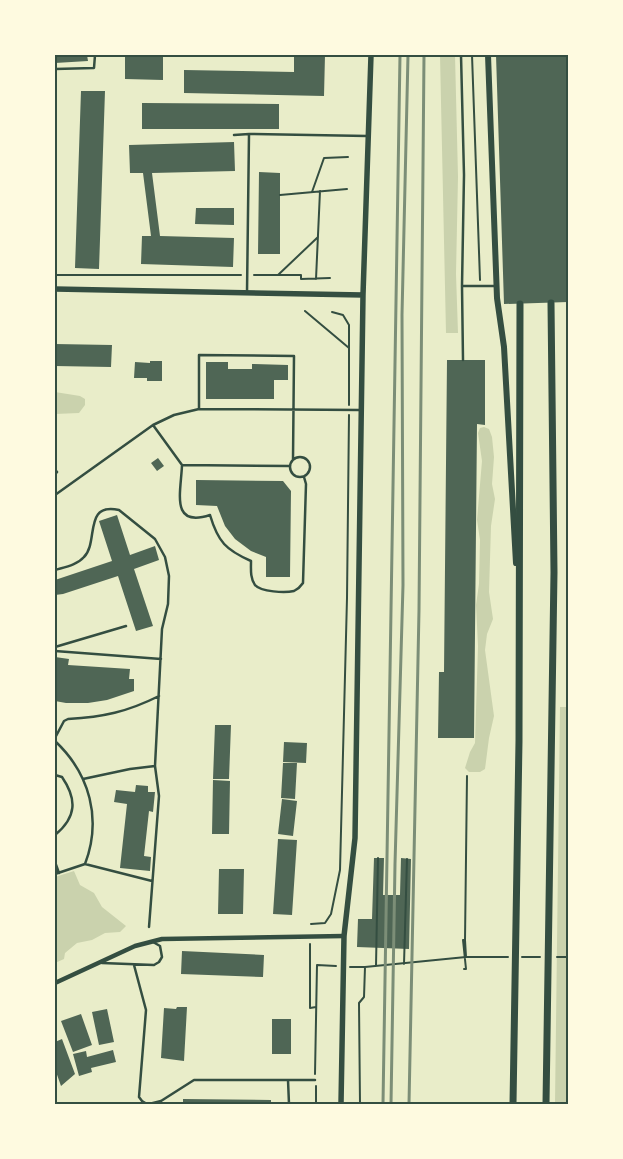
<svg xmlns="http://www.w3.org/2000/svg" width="623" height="1159" viewBox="0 0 623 1159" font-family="'Alegreya Sans',sans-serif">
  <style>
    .green { fill: #cad2ad }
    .building { fill: #4f6655 }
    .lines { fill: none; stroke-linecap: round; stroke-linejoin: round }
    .path { stroke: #344e41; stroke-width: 2 }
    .service { stroke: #344e41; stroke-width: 2.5 }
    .minor { stroke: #344e41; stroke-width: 4.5 }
    .tertiary { stroke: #344e41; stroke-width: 5.5 }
    .secondary { stroke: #344e41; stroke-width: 6 }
    .primary { stroke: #344e41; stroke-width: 7 }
    .rail { stroke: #7c8e77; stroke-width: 3 }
    .neatline { fill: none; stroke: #344e41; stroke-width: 2 }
  </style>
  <rect width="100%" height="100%" fill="#e9edc9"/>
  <path class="green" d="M440 55H455L458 177 456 274 458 333H446Z
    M55 392 80 396 85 399V405L79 413 55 414Z
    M484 427 489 429 492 437 494 457 492 484 495 499 491 526 489 592 493 619 487 634 485 650 494 716 489 738 485 769 480 772H469L465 768 470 752 475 743 478 646 476 605 479 584 480 540 477 520 482 461 478 433 480 428Z
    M560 707H568V1104H555Z
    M74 871 80 885 94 893 102 907 126 926 120 932 105 933 92 940 77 943 65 953 64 959 55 963V877Z"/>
  <path class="building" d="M55 55H87L88 61 55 63Z
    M125 55H163V80L125 79Z
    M294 55H325L324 96 184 93V70L294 72Z
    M496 55H568V302L504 304Z
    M81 91H105L99 269 75 268Z
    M142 103 279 104V129H142Z
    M234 142 235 171 152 173 160 236 234 238 233 267 141 264 142 236H151L143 173H130L129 145Z
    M259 172 280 173V254H258Z
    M196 208H234V225L195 224Z
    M55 344 112 345 111 367 55 366Z
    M447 360H485V425L477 424 474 738H438L439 672H444Z
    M150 361H162V381H147V378H134L135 362 150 363Z
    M206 362H228V369H252V364L288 365V380H274V399H206Z
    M158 458 164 466 157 471 151 463Z
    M196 480 283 481 291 491 290 577H266V557L251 551 235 539 225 526 217 506 196 505Z
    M117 515 130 555 155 546 159 560 134 569 153 626 136 631 118 576 63 594 55 595V580L112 561 99 521Z
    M55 657 69 659 68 665 130 669 129 679H134V691L107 700 88 703H66L55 701Z
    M215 725H231L229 779H213Z
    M284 742 307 743 306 763 283 762Z
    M283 763H297L295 799 281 798Z
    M213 780 230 781 229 834H212Z
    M136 785 148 786V792H155L153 812 149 811 144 856 151 857 150 871 120 868 127 804 114 802 116 790 135 792Z
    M282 799 297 801 293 836 278 834Z
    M278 839 297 840 292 915 273 914Z
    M374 858H384L383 895H400L401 858 411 859 409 949 357 947 358 919H372Z
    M219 869H244L243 914H218Z
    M182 951 264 955 263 977 181 974Z
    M177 1007H187L184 1061 161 1058 164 1008 176 1009Z
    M107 1009 114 1042 99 1045 92 1012Z
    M81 1014 92 1045 73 1052 61 1021Z
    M272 1019H291V1054H272Z
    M62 1039 75 1074 61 1086 55 1069V1042Z
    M113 1050 116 1062 91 1068 92 1072 79 1076 73 1054 86 1051 87 1057Z
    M183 1099 271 1100V1104H183Z"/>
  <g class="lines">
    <path class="path" d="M472 55 480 280
      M312 192 324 158 348 157
      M280 195 347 189
      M55 275H241
      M254 275H301V279L330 278
      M278 275 318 237
      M316 279 320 191
      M305 311 349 348
      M332 312 343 315 349 325V405
      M311 924 325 923 331 914 340 870 347 598 349 415
      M310 944V1008L316 1007
      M466 957 465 940 467 776
      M522 957H540
      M557 957H568
      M404 964 407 859
      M376 966 378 858
      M350 967H365L466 957H508
      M464 969H466L463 940H465
      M315 1074 317 965 336 966
      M316 1086V1104
      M360 1104 359 1003 364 997 365 967"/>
    <path class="service" d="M461 55 464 175 462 286 463 360
      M55 69 94 68 95 55
      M234 135 249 134
      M462 286H496
      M247 293 249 134 367 136
      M199 409V355L294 356 293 459
      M153 425 182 465 290 466
      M290 467a10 10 0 1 1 20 0a10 10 0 1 1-20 0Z
      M182 465C181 492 170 528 210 515 218 542 226 550 251 561 251 569 250 578 255 585 261 592 285 593 294 591 298 589 301 586 303 583L306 484 304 477
      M55 470 57 472 55 474
      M55 495 153 425 174 415 199 409 360 410
      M55 570C65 567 77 565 84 557 99 542 83 502 119 510L155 539 165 557 169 576 168 604 162 629 155 766 159 796 149 927
      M55 647 126 626
      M55 651 161 659
      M55 738 64 721 68 719C103 717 127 712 159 696
      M55 741C90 774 102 819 85 864
      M55 775 62 777C77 799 77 817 55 835
      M83 779 130 769 155 766
      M55 862 59 873
      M55 874 85 864 152 881
      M102 963 154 965 159 962 162 957 160 946 153 942
      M134 965 146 1010 139 1097 142 1101 147 1104
      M288 1080 289 1104
      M149 1104 161 1101 194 1080H315"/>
    <path class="minor" d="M55 983 135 946 162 939 344 936"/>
    <path class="tertiary" d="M55 289 363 295
      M341 1104 344 936 355 838 363 295 371 55"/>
    <path class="secondary" d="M488 55 497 298 504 347 516 563"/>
    <path class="primary" d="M513 1104 519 741 520 304
      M546 1104 554 572 551 303"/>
    <path class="rail" d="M383 1104 400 55
      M391 1104 395 864 403 585 402 315 408 55
      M409 1104 419 610 424 55"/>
  </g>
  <rect width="623" height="1159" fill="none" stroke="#fefae0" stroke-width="112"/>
  <rect x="56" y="56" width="511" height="1047" class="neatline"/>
</svg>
